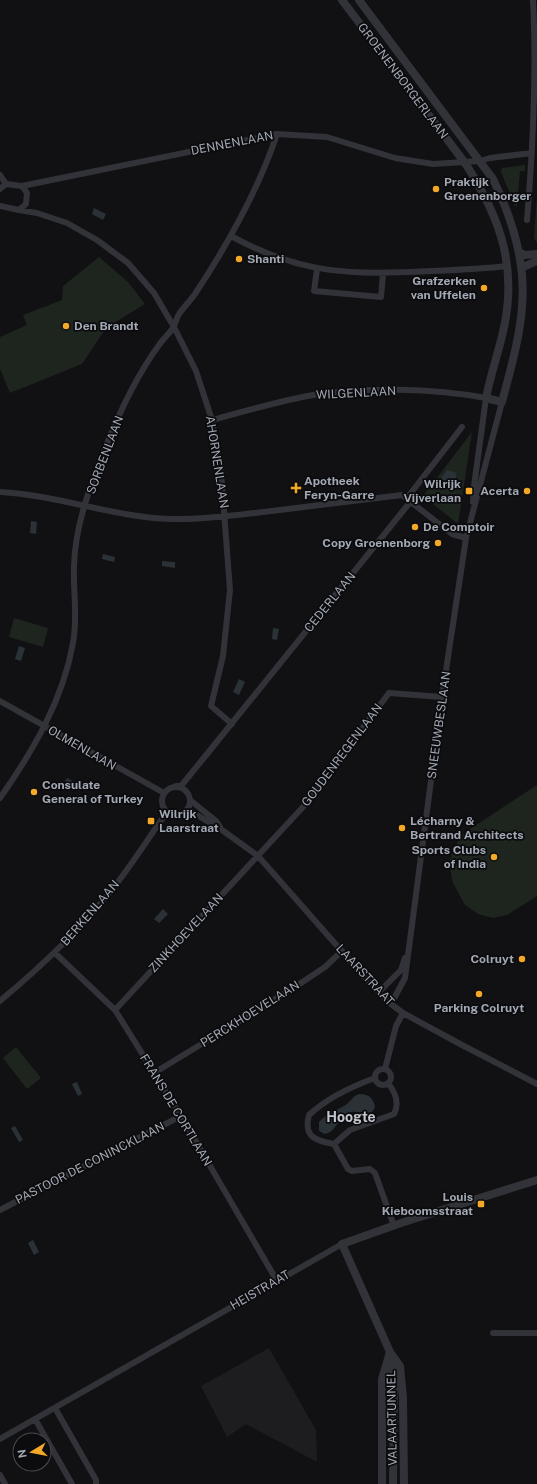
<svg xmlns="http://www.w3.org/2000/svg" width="537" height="1484" viewBox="0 0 537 1484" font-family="'Public Sans',sans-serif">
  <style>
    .built { fill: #1d1d20 }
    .green { fill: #1d251e }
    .water { fill: #2a3238 }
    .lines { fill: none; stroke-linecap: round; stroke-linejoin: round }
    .minor { stroke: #323338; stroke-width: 6 }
    .tertiary { stroke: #323338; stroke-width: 8 }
    .poi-dot { fill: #f4a828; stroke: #0c0c0e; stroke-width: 1.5 }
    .labels { text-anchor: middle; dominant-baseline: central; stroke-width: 3.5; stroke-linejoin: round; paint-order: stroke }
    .street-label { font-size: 12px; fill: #a2a8b4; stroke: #0c0c0e }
    .poi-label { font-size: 12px; font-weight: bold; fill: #a2a8b4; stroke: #0c0c0e; text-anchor: start }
    .quarter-label { font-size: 14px; font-weight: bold; fill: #c3c7d0; stroke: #0c0c0e }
  </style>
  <rect width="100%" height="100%" fill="#111113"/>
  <path class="built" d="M269 1348 316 1430 317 1462 246 1424 227 1437 201 1386Z"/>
  <path class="green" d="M525 165V171H520L517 206H515L501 172 502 168Z
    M537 196V243L534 238Z
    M99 257 128 282 145 304 106 328 82 364 10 393 0 369V337L27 325 23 315 62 300 63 286Z
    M472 432 458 524 423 496Z
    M14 618 48 628 43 647 9 637Z
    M537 785V896L507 915 493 918 478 914 465 905 453 883 449 864 453 849 464 833Z
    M16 1047 41 1078 27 1089 3 1058Z"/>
  <path class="water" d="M94 208 106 214 103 220 92 214Z
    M447 470 456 473V486L452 492 446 490 439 481Z
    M31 521 37 522 36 534 30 533Z
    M103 554 115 557 114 562 102 559Z
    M162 561 175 562V568L162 566Z
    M273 628 279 629 277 640 272 639Z
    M19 646 25 648 21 661 15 659Z
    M239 679 245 682 239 695 233 692Z
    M67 778 81 786 79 791 65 782Z
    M163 909 168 914 159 923 154 919Z
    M77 1082 82 1094 78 1096 72 1084Z
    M359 1094C368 1094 373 1097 375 1107L373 1111C365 1116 357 1109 348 1113 338 1118 337 1131 325 1134L319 1131V1122C328 1113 333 1112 344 1106 350 1103 352 1096 359 1094Z
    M15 1126 23 1140 19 1142 11 1128Z
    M33 1240 39 1252 34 1255 28 1243Z"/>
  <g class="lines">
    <path class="minor" d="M0 175 6 184
      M22 186 277 134 327 137 395 158 433 164 480 161 490 158 532 153
      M0 189 6 184 22 186 27 193 26 204 19 210 0 206
      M19 210 37 213 67 223 97 240 128 263 154 293 174 327 196 371 212 420 221 472 230 590 223 656 211 706 232 724
      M527 220C533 147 537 73 533 0
      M231 236C302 275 352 275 431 271 456 270 482 269 507 266
      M317 269 314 291 381 297 383 274
      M212 420C245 411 279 401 313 395 367 387 432 388 486 398L474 486 473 502
      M0 492C58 495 112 517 170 519 198 520 227 516 255 513 304 507 353 501 402 495L452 534 466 538
      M407 498 462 427
      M0 701 164 793
      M176 786H181L207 754 411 501
      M162 801a14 14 0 1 1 28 0a14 14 0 1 1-28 0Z
      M0 798C33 751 63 700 73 643 78 617 73 592 74 566 75 525 91 483 106 446 120 411 137 375 159 345 163 339 169 334 173 328 176 324 176 318 179 314 184 307 190 301 195 294 228 244 258 191 277 134
      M190 800 216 821 220 827
      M187 809 222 830 258 856 368 981 391 1004 403 1013 462 1045 537 1084
      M55 953 115 1010 181 1116 277 1281
      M379 992 401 970 405 958
      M0 1001C42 966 80 930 114 887 133 863 149 837 167 812
      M391 1004 405 978 442 697 466 538 502 402
      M115 1010 303 807 389 693 442 697
      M375 1077a8 8 0 1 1 16 0a8 8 0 1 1-16 0Z
      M385 1069 396 1026 403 1013
      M154 1073 295 987 325 967 342 951
      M334 1144C316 1141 303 1137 309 1115 326 1099 353 1086 375 1078
      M334 1144 348 1169 352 1171 370 1169 375 1173 394 1226
      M334 1144 350 1130 394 1114C400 1103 395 1092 388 1083
      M0 1210 181 1116
      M493 1333H537
      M55 1408 96 1480V1484
      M35 1419 72 1484
      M0 1439 342 1244
      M0 1475 5 1484"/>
    <path class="tertiary" d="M342 0 465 163C501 218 519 270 502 336 497 357 490 377 486 398L502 402C510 371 520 338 522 306 526 262 512 218 493 179L359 0
      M519 252 525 255 537 254
      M521 268 537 261
      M391 1355 394 1385 393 1484
      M382 1484V1379L390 1352
      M404 1484 403 1398 400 1366 390 1352 342 1244 401 1223 537 1180"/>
  </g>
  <g class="poi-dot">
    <circle cx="436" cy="189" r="4"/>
    <circle cx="239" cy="259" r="4"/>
    <circle cx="484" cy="288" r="4"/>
    <circle cx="66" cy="326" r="4"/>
    <path d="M294 482h4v4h4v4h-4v4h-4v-4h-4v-4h4z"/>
    <rect x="465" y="487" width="8" height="8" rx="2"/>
    <circle cx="527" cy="491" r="4"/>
    <circle cx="415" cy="527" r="4"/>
    <circle cx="438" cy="543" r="4"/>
    <circle cx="34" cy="792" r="4"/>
    <rect x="147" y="817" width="8" height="8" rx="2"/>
    <circle cx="402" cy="828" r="4"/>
    <circle cx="494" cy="857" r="4"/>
    <circle cx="522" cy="959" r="4"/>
    <circle cx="479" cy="994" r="4"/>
    <rect x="477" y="1200" width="8" height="8" rx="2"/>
  </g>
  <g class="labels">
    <g class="street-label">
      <text transform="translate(403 81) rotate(53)">GROENENBORGERLAAN</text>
      <text transform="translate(232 143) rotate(-11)">DENNENLAAN</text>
      <text transform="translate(356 393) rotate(-3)">WILGENLAAN</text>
      <text transform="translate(105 455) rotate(-69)">SORBENLAAN</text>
      <text transform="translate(217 462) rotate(81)">AHORNENLAAN</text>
      <text transform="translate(330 602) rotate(-51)">CEDERLAAN</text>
      <text transform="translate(439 725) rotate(-82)">SNEEUWBESLAAN</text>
      <text transform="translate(82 748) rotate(30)">OLMENLAAN</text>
      <text transform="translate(342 755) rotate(-53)">GOUDENREGENLAAN</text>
      <text transform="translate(90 913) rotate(-49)">BERKENLAAN</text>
      <text transform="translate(186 933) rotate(-47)">ZINKHOEVELAAN</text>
      <text transform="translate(365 975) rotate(47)">LAARSTRAAT</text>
      <text transform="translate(250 1014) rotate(-32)">PERCKHOEVELAAN</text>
      <text transform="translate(176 1110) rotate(59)">FRANS DE CORTLAAN</text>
      <text transform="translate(90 1163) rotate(-27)">PASTOOR DE CONINCKLAAN</text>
      <text transform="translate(260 1290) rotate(-30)">HEISTRAAT</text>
      <text transform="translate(392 1418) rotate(-91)">VALAARTUNNEL</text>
    </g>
    <g class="poi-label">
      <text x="444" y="182">Praktijk<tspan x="444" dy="14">Groenenborger</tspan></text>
      <text x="247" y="259">Shanti</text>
      <text x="476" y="281" text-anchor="end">Grafzerken<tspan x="476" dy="14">van Uffelen</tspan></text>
      <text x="74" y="326">Den Brandt</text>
      <text x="304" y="481">Apotheek<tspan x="304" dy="14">Feryn-Garre</tspan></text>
      <text x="461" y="484" text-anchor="end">Wilrijk<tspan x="461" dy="14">Vijverlaan</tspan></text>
      <text x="519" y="491" text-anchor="end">Acerta</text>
      <text x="423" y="527">De Comptoir</text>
      <text x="430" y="543" text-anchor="end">Copy Groenenborg</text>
      <text x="42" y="785">Consulate<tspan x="42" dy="14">General of Turkey</tspan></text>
      <text x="159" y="814">Wilrijk<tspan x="159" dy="14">Laarstraat</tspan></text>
      <text x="410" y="821">Lécharny &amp;<tspan x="410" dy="14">Bertrand Architects</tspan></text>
      <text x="486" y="850" text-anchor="end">Sports Clubs<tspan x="486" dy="14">of India</tspan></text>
      <text x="514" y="959" text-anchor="end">Colruyt</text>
      <text x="479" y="1008" text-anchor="middle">Parking Colruyt</text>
      <text x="473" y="1197" text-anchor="end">Louis<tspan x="473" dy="14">Kieboomsstraat</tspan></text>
    </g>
    <g class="quarter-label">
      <text x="351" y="1117">Hoogte</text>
    </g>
  </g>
  <g transform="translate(32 1452) rotate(260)"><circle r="19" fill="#0c0c0e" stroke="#484a50"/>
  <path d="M0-3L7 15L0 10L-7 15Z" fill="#f4a828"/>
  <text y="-6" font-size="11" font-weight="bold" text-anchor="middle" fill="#a2a8b4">N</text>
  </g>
</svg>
